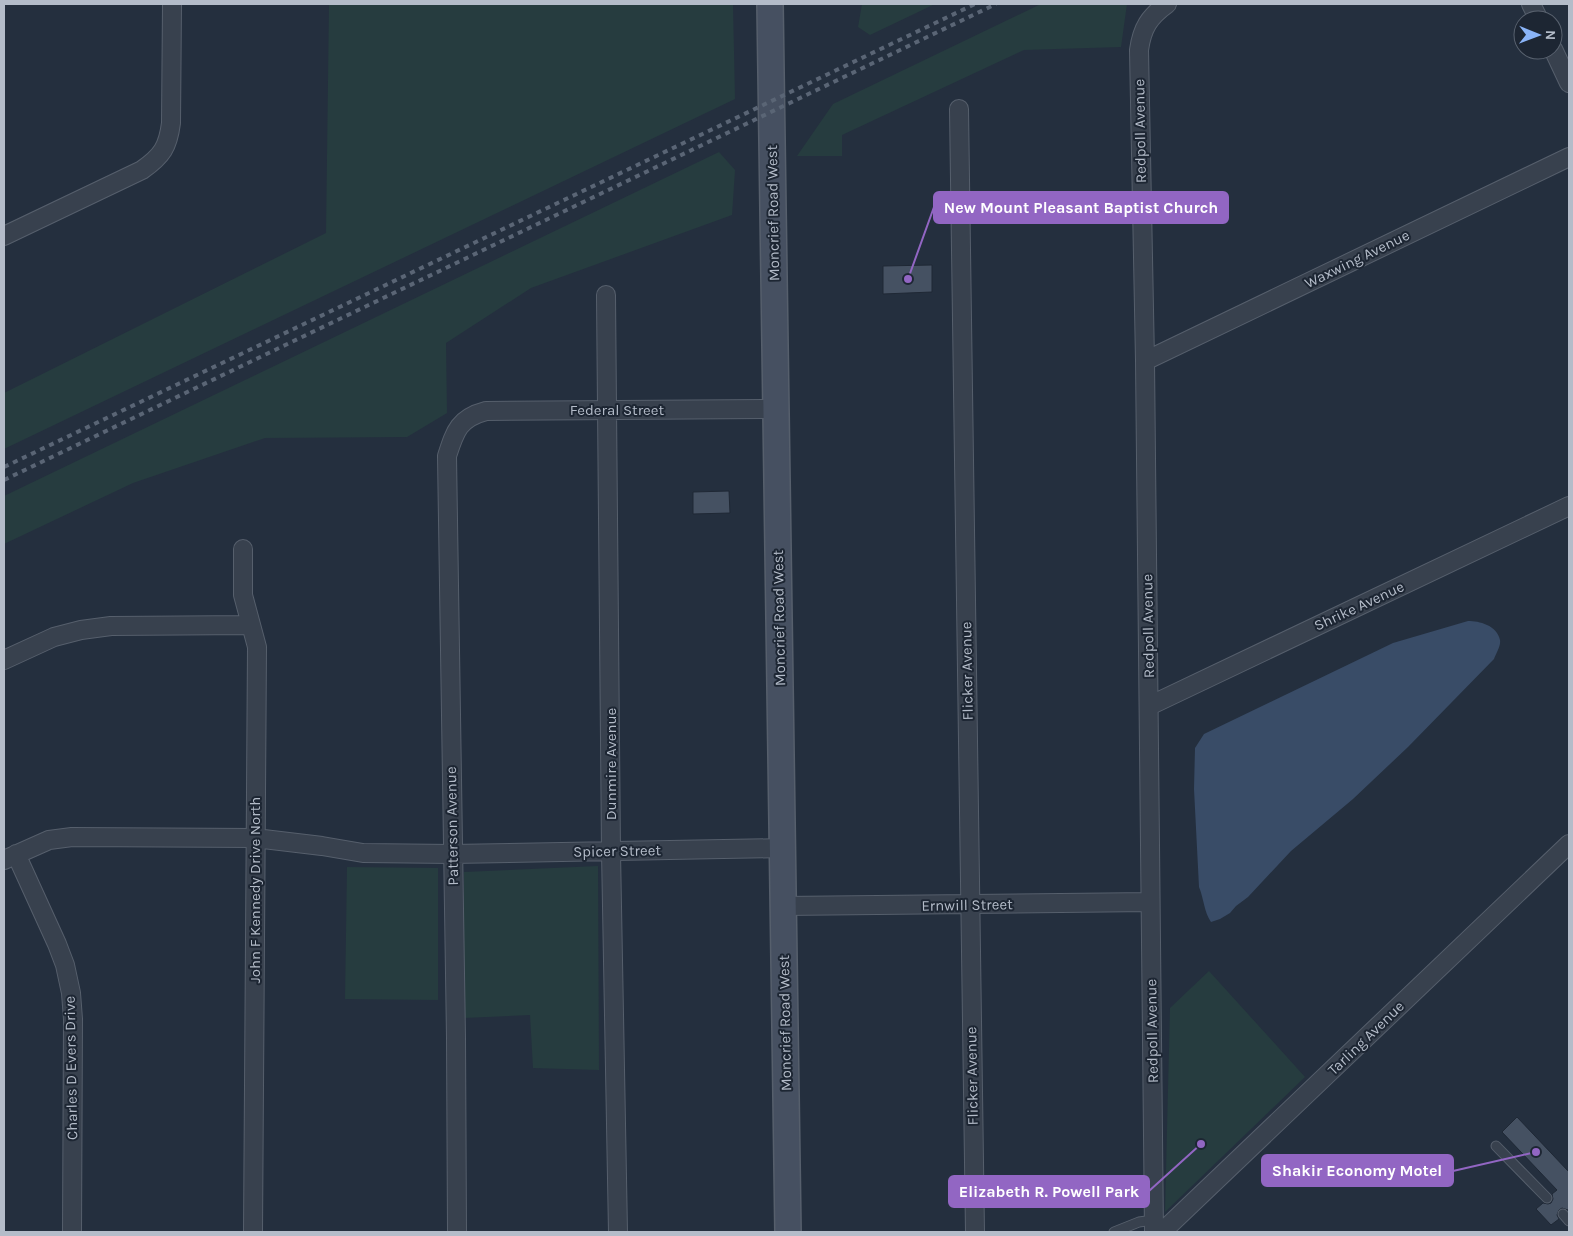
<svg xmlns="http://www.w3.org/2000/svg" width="1573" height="1236" viewBox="0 0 1573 1236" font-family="Karla,sans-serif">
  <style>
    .green { fill: #263c3f }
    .water { fill: #394c67 }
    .building { fill: #455162; stroke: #1f2835 }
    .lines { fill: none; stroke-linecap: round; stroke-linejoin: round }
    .lane-casing { stroke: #565f6c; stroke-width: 11 }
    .street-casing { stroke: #565f6c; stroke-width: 20 }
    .secondary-casing { stroke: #565f6c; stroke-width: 28 }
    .lane { stroke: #38414e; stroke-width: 9 }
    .street { stroke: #38414e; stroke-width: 18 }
    .secondary { stroke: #465061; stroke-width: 25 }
    .rail { stroke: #5a6575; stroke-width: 4; stroke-dasharray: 5 5; stroke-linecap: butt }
    .labels { text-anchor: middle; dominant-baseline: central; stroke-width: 4; stroke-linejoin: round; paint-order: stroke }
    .street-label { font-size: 15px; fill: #b4bcc9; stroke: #1d2633 }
    .leader { fill: none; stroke: #9266c3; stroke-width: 2 }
    .callout-dot { fill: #9266c3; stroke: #1d2633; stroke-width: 2 }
    .callout { fill: #9266c3; stroke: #9266c3; stroke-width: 2 }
    .callout-label { font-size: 16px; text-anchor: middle; font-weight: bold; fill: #fff }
  </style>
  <rect width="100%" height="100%" fill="#242f3e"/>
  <path class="green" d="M329 4H733L735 99 4 449V393L326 233Z
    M862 4H935L870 35 858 27Z
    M1041 4H1127L1121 47 1024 50 842 135V156H797L833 104Z
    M719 152 735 170 732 215 531 288 446 343 447 413 407 437 265 438 133 483 4 544V496Z
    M598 866 599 1070 533 1068 530 1015 464 1018V872Z
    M347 867 438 868V1000L345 999Z
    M1209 971 1305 1077 1165 1212 1170 1008Z"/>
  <path class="water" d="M1468 621C1479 621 1497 625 1500 640 1501 646 1496 653 1494 659L1408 747 1353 799 1291 851 1248 897 1236 906 1230 913 1220 919 1211 922C1204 912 1204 899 1199 887L1194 789 1195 748 1204 734 1393 643Z"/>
  <path class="building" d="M932 265V292L883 294V266Z
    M729 491 730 513 693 514V492Z
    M1517 1117 1569 1172V1208L1568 1210 1562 1208 1559 1210 1557 1215 1559 1219 1551 1225 1536 1209 1543 1203 1548 1204 1551 1203 1553 1199 1552 1194 1557 1190 1502 1132Z"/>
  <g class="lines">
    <g class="lane-casing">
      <path id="lane" d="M1496 1146 1547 1198
        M1563 1214 1569 1221
        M1114 1232 1139 1222 1154 1220"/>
    </g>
    <g class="street-casing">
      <path id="street" d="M1531 4 1539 20
        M1553 49 1569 83
        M959 109 975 1232
        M4 236 142 170C162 156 168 147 171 123L172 4
        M606 295 611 852 618 1232
        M1145 361 1569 157
        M243 549V595L257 647 253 1232
        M4 660 54 637 81 630 111 626 251 625
        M1149 706 1569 506
        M16 854 57 944 65 965 71 993 73 1019 72 1232
        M4 860 49 840 72 837 255 838 322 846 363 853 452 854 783 848
        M783 906 1150 902
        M457 1232 456 1038 447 456C455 431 459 418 486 411L776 409
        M1154 1232 1145 361 1139 50C1142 28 1149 17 1167 4
        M1162 1232 1569 844"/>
    </g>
    <g class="secondary-casing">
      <path id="secondary" d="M770 4 788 1232"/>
    </g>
    <use href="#lane" class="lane"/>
    <use href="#street" class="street"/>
    <use href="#secondary" class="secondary"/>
    <path class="rail" d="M4 467 975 4
      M4 480 996 4"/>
  </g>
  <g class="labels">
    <g class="street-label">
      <text transform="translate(1140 131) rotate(-91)">Redpoll Avenue</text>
      <text transform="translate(773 213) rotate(-91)">Moncrief Road West</text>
      <text transform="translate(1357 259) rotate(-26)">Waxwing Avenue</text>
      <text x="617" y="410">Federal Street</text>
      <text transform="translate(1359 606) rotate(-25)">Shrike Avenue</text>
      <text transform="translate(779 618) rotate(-91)">Moncrief Road West</text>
      <text transform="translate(1148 626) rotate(-91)">Redpoll Avenue</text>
      <text transform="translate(967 671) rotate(-91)">Flicker Avenue</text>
      <text transform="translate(611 764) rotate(-90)">Dunmire Avenue</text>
      <text transform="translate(452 826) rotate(-91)">Patterson Avenue</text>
      <text transform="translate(617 851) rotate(-1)">Spicer Street</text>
      <text transform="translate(255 890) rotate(-90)">John F Kennedy Drive North</text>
      <text transform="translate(967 905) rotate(-1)">Ernwill Street</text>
      <text transform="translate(785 1023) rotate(-91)">Moncrief Road West</text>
      <text transform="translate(1152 1031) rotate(-91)">Redpoll Avenue</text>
      <text transform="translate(1366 1038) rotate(-44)">Tarling Avenue</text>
      <text transform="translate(71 1068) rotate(-91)">Charles D Evers Drive</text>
      <text transform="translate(972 1076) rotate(-91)">Flicker Avenue</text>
    </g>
  </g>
  <path class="leader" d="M908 279L934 207M1536 1152L1453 1171M1201 1144L1149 1191"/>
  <g class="callout-dot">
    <circle cx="908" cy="279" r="5"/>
    <circle cx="1536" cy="1152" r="5"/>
    <circle cx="1201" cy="1144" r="5"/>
  </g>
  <g class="callout">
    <rect x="934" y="192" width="294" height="31" rx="5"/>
    <rect x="1262" y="1155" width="191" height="31" rx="5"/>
    <rect x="949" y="1176" width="200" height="31" rx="5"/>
  </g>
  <g class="callout-label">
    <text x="1081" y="213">New Mount Pleasant Baptist Church</text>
    <text x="1357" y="1176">Shakir Economy Motel</text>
    <text x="1049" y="1197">Elizabeth R. Powell Park</text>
  </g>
  <rect width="1573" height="1236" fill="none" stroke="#b4bcc9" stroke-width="10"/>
  <g transform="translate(1538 35) rotate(91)"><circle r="24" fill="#1d2633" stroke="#59626f"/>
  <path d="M0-4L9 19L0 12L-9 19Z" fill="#8ab4f8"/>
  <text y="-8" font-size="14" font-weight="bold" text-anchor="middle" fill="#b4bcc9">N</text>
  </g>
</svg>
